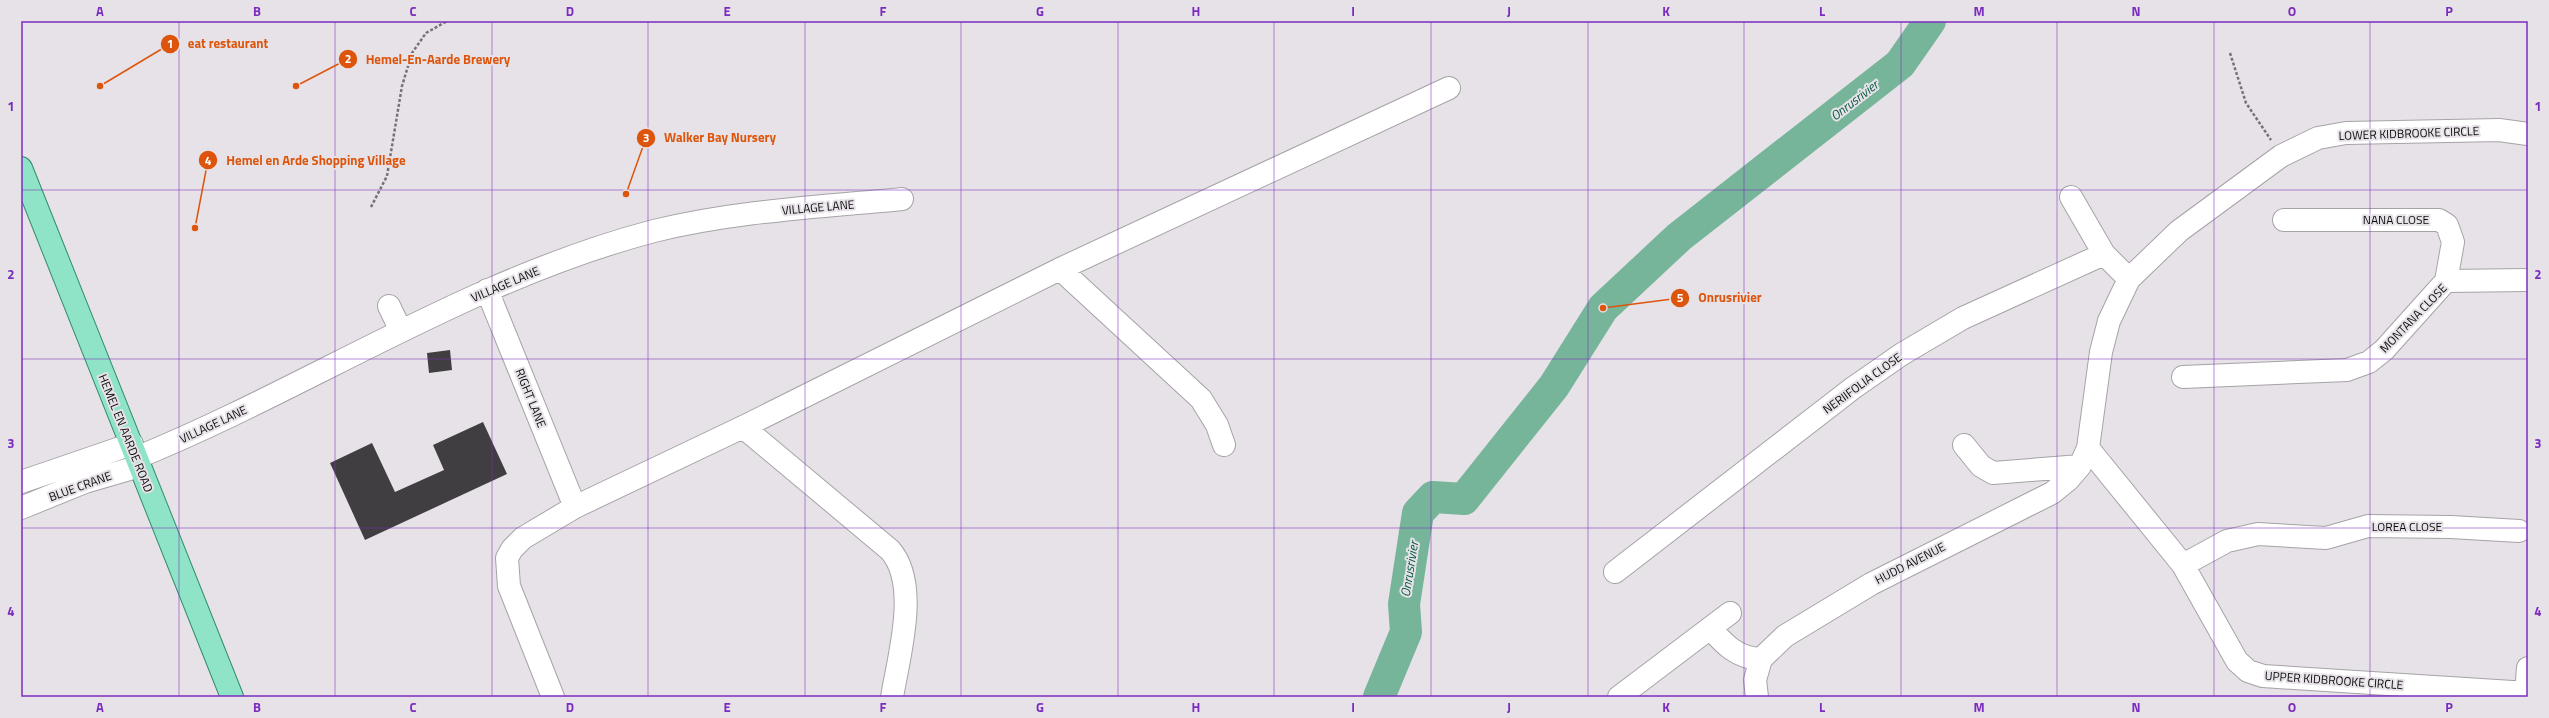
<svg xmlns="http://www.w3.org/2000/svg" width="2549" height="718" viewBox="0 0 2549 718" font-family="'Titillium Web',sans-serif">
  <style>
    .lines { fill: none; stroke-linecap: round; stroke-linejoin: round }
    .river { stroke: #77b59a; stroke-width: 32 }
    .building { fill: #413e41 }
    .minor-casing { stroke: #a6a3a7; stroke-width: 24 }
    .major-casing { stroke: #318c6d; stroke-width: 24 }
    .path { stroke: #757376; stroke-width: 2.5; stroke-dasharray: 3 2; stroke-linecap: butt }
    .minor { stroke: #fff; stroke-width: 22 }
    .major { stroke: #8fe3c6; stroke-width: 22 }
    .grid { fill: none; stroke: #7b2cbf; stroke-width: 1; stroke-opacity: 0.55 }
    .labels { text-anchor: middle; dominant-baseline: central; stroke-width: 4; stroke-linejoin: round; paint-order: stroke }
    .street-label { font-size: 12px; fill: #0c0b0d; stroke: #e6e2e7 }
    .water-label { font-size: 13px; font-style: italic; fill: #03583f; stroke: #e6e2e7 }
    .leader { fill: none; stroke: #dd550c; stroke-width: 1.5 }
    .callout-dot { fill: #dd550c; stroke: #e6e2e7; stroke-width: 1.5 }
    .mark-label { font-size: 12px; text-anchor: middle; font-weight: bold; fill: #fff }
    .callout-label { font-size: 13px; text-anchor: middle; font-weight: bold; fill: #dd550c; stroke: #e6e2e7; stroke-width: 4; stroke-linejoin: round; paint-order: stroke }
    .neatline { fill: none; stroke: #7b2cbf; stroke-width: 1.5 }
    .grid-label { font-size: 13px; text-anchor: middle; font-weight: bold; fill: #7b2cbf }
  </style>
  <rect width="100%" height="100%" fill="#e6e2e7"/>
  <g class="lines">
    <path class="river" d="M1379 697 1406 632 1404 604 1418 513 1433 497 1464 499 1554 386 1603 308 1679 237 1900 64 1930 21"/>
  </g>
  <path class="building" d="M450 350 452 370 429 373 427 353Z
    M483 422 507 474 365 540 330 463 372 443 395 492 444 470 433 445Z"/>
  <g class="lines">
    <g class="minor-casing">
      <path id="minor" d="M2071 197 2104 254 2129 279
        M2284 220H2439L2447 225 2453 242 2446 281
        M1060 269 1449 88
        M487 290 575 507
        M389 306 401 331
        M2183 377 2347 370 2369 362 2384 350 2446 281 2528 280
        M743 427 890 550C920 584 899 655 892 697
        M1964 445 1981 466 1993 473 2080 466
        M2088 448 2183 565 2237 661 2248 671 2263 676 2528 693
        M136 458C310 387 470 279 654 231 735 211 819 207 902 199
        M21 482 132 444
        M21 508 85 482 140 466
        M2183 565 2227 541 2258 534 2326 538 2368 526 2451 527 2519 531
        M1615 572 1853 388 1902 354 1963 318 2104 254
        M1710 628C1725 645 1737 658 1761 659
        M2526 693 2528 668
        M553 697 509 586 507 558 512 549 523 538 575 507 743 427 1060 269 1201 399 1217 425 1224 445
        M1619 697 1730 613
        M1757 697 1755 680 1761 659 1785 636 1871 584 2052 493 2068 480 2080 466 2088 448 2101 352 2109 321 2129 279 2179 231 2281 156 2318 138 2346 133 2499 130 2528 134"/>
    </g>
    <g class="major-casing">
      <path id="major" d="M21 168 232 697"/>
    </g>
    <path class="path" d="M2230 53 2246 103 2271 140
      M371 207 387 176 402 86 412 53 426 33 447 21"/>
    <use href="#minor" class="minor"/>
    <use href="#major" class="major"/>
  </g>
  <path class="grid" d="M179 21V697M335 21V697M492 21V697M648 21V697M805 21V697M961 21V697M1118 21V697M1274 21V697M1431 21V697M1588 21V697M1744 21V697M1901 21V697M2057 21V697M2214 21V697M2370 21V697M21 190H2528M21 359H2528M21 528H2528"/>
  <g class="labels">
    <g class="street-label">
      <text transform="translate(2409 133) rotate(-2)">LOWER KIDBROOKE CIRCLE</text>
      <text transform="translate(818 207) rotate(-5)">VILLAGE LANE</text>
      <text x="2396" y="219">NANA CLOSE</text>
      <text transform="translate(505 284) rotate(-23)">VILLAGE LANE</text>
      <text transform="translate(2413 318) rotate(-46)">MONTANA CLOSE</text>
      <text transform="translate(1862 383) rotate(-36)">NERIIFOLIA CLOSE</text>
      <text transform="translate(531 398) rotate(68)">RIGHT LANE</text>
      <text transform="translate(213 424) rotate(-25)">VILLAGE LANE</text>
      <text transform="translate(126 433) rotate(68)">HEMEL EN AARDE ROAD</text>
      <text transform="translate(80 486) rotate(-20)">BLUE CRANE</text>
      <text x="2407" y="526">LOREA CLOSE</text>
      <text transform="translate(1910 563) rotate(-27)">HUDD AVENUE</text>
      <text transform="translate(2334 680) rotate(4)">UPPER KIDBROOKE CIRCLE</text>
    </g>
    <g class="water-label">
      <text transform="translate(1854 100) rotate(-38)">Onrusrivier</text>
      <text transform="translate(1409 569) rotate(-81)">Onrusrivier</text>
    </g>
  </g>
  <path class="leader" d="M100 86L170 44M296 86L348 59M626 194L646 138M195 228L208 160M1603 308L1680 298"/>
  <g class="callout-dot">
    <circle cx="100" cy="86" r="4"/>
    <circle cx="296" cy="86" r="4"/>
    <circle cx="626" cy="194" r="4"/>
    <circle cx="195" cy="228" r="4"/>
    <circle cx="1603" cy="308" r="4"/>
    <circle cx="170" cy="44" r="10"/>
    <circle cx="348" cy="59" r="10"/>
    <circle cx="646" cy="138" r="10"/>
    <circle cx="208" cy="160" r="10"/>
    <circle cx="1680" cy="298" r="10"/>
  </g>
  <g class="mark-label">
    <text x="170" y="48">1</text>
    <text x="348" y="63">2</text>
    <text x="646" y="142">3</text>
    <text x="208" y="165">4</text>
    <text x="1680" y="302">5</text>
  </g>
  <g class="callout-label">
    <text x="228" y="48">eat restaurant</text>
    <text x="438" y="64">Hemel-En-Aarde Brewery</text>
    <text x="720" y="142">Walker Bay Nursery</text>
    <text x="316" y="165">Hemel en Arde Shopping Village</text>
    <text x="1730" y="302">Onrusrivier</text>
  </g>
  <rect width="2549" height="718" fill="none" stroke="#e6e2e7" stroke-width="44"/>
  <rect x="22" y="22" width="2505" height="674" class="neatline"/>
  <g class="grid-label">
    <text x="100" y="16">A</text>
    <text x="257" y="16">B</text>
    <text x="413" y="16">C</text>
    <text x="570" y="16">D</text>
    <text x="727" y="16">E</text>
    <text x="883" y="16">F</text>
    <text x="1040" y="16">G</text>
    <text x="1196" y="16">H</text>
    <text x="1353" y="16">I</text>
    <text x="1509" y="16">J</text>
    <text x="1666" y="16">K</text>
    <text x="1822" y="16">L</text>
    <text x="1979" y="16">M</text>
    <text x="2136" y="16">N</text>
    <text x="2292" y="16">O</text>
    <text x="2449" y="16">P</text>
    <text x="11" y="111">1</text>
    <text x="2538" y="111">1</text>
    <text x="11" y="279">2</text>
    <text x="2538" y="279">2</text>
    <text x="11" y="448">3</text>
    <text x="2538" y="448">3</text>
    <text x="11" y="616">4</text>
    <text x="2538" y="616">4</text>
    <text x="100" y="712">A</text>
    <text x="257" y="712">B</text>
    <text x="413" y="712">C</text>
    <text x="570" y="712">D</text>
    <text x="727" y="712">E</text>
    <text x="883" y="712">F</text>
    <text x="1040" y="712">G</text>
    <text x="1196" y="712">H</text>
    <text x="1353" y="712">I</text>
    <text x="1509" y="712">J</text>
    <text x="1666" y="712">K</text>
    <text x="1822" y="712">L</text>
    <text x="1979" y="712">M</text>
    <text x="2136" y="712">N</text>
    <text x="2292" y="712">O</text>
    <text x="2449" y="712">P</text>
  </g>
</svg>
